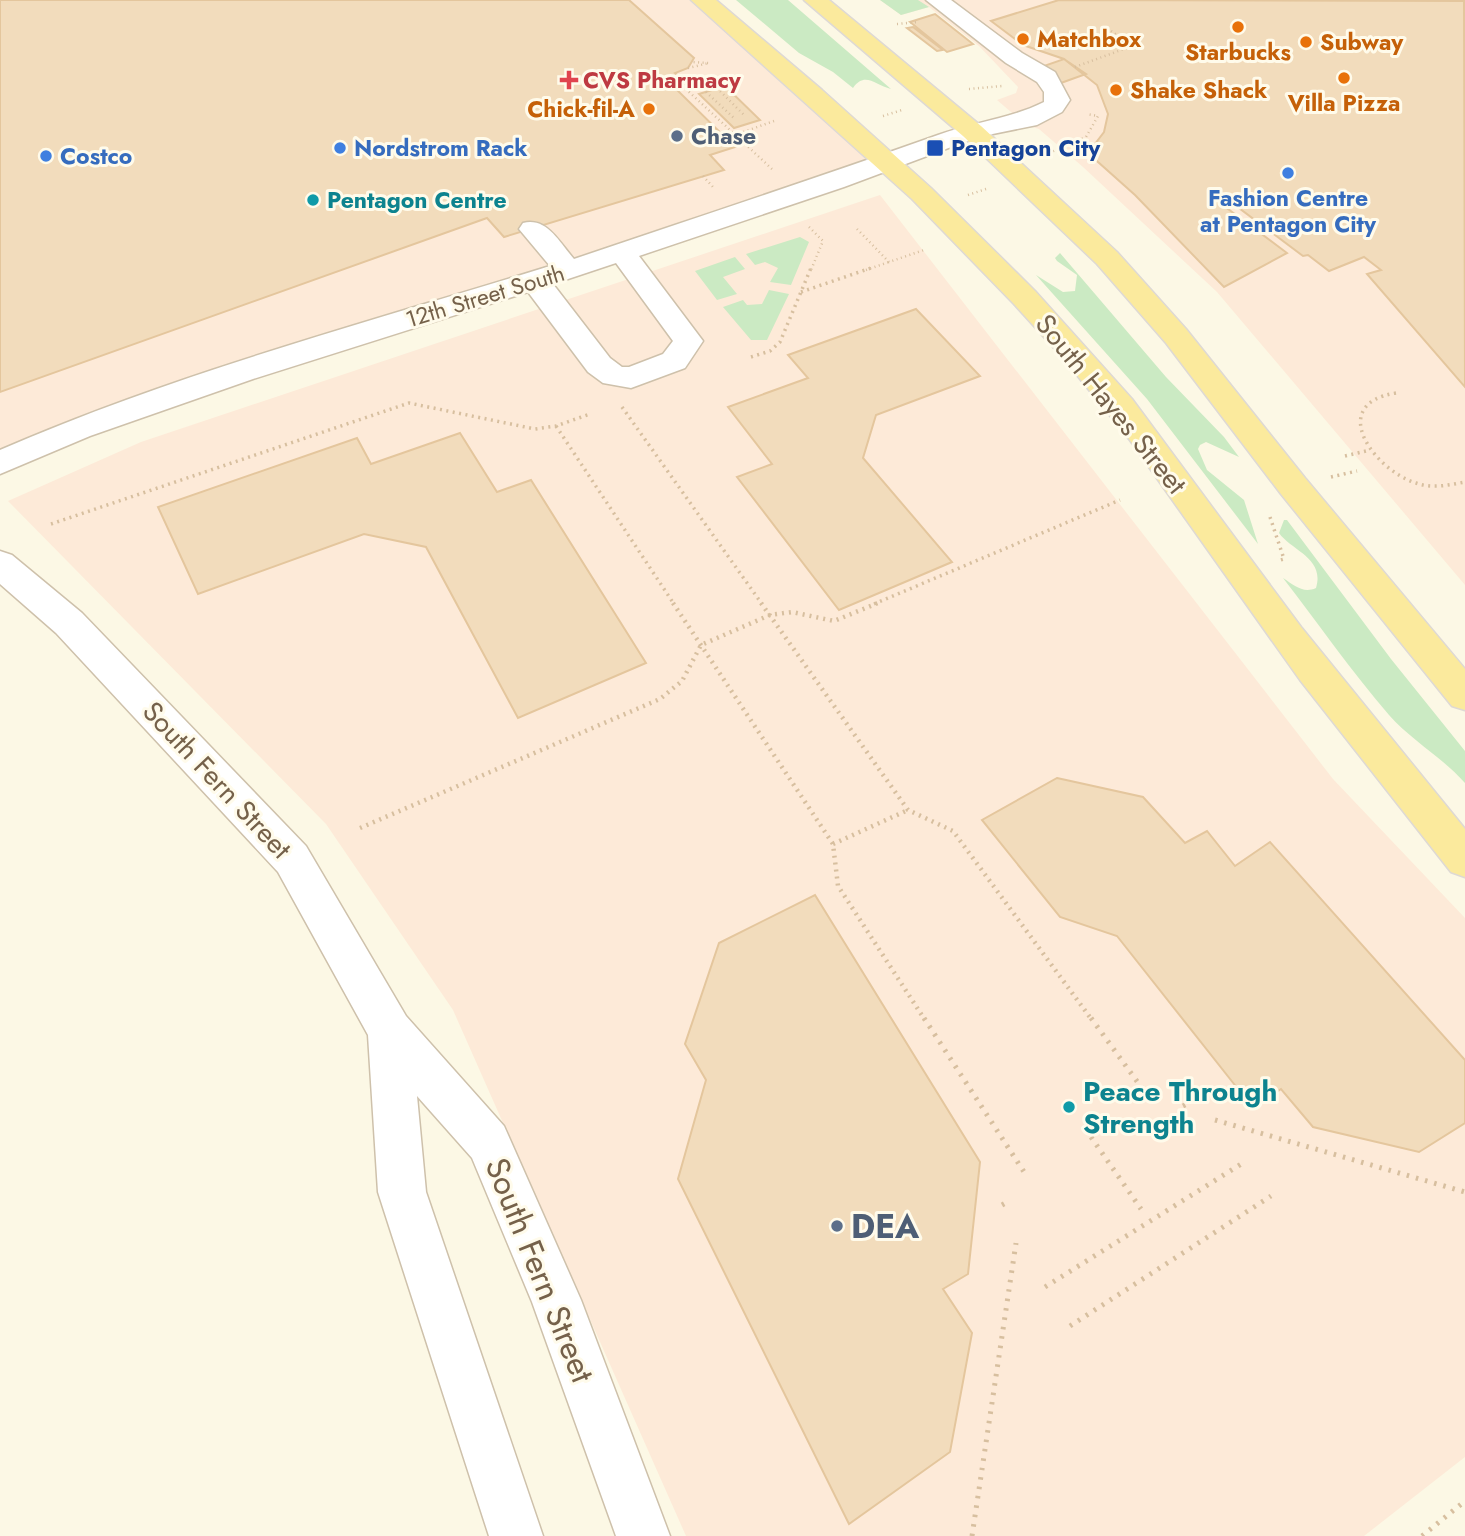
<svg xmlns="http://www.w3.org/2000/svg" width="1465" height="1536" viewBox="0 0 1465 1536" font-family="Jost,sans-serif">
  <style>
    .commercial { fill: #fdead8 }
    .green { fill: #cbeac3 }
    .building { fill: #f2dcbc; stroke: #e4c69d; stroke-width: 2 }
    .lines { fill: none; stroke-linecap: round; stroke-linejoin: round }
    .minor-casing { stroke: #cec1ab; stroke-width: 3 }
    .major-casing { stroke: #ded9d4; stroke-width: 3 }
    .path-far3 { stroke: #d7bf9f; stroke-width: 2.5; stroke-dasharray: 1 3.5; stroke-linecap: butt }
    .path-far2 { stroke: #d7bf9f; stroke-width: 3.5; stroke-dasharray: 2 4.5; stroke-linecap: butt }
    .path-far1 { stroke: #d7bf9f; stroke-width: 4.5; stroke-dasharray: 2 5; stroke-linecap: butt }
    .path { stroke: #d7bf9f; stroke-width: 5; stroke-dasharray: 2.5 7; stroke-linecap: butt }
    .minor { fill: #fff; fill-rule: evenodd }
    .major { fill: #fbea9d; fill-rule: evenodd }
    .food-dot { fill: #e8710a; stroke: #fffbeb; stroke-width: 2.5 }
    .health-dot { fill: #e0444e; stroke: #fffbeb; stroke-width: 2.5 }
    .service-dot { fill: #5c6f8a; stroke: #fffbeb; stroke-width: 2.5 }
    .shop-dot { fill: #3f7fe0; stroke: #fffbeb; stroke-width: 2.5 }
    .transit-dot { fill: #1a4fb4; stroke: #fffbeb; stroke-width: 2.5 }
    .culture-dot { fill: #0f9aa8; stroke: #fffbeb; stroke-width: 2.5 }
    .labels { text-anchor: middle; dominant-baseline: central; stroke-width: 6; stroke-linejoin: round; paint-order: stroke }
    .far-food-label { font-size: 23px; font-weight: bold; fill: #c56008; stroke: #fffbeb; text-anchor: start }
    .far-health-label { font-size: 23px; font-weight: bold; fill: #be3a42; stroke: #fffbeb; text-anchor: start }
    .far-service-label { font-size: 23px; font-weight: bold; fill: #4e5e75; stroke: #fffbeb; text-anchor: start }
    .far-shop-label { font-size: 23px; font-weight: bold; fill: #366cbe; stroke: #fffbeb; text-anchor: start }
    .far-transit-label { font-size: 23px; font-weight: bold; fill: #164399; stroke: #fffbeb; text-anchor: start }
    .far-culture-label { font-size: 23px; font-weight: bold; fill: #0d838f; stroke: #fffbeb; text-anchor: start }
    .far-street-label { font-size: 23px; fill: #75614a; stroke: #fffbeb }
    .street-label { font-size: 28px; fill: #75614a; stroke: #fffbeb }
    .culture-label { font-size: 28px; font-weight: bold; fill: #0d838f; stroke: #fffbeb; text-anchor: start }
    .near-service-label { font-size: 33px; font-weight: bold; fill: #4e5e75; stroke: #fffbeb; text-anchor: start }
    .near-street-label { font-size: 33px; fill: #75614a; stroke: #fffbeb }
  </style>
  <rect width="100%" height="100%" fill="#fcf8e5"/>
  <path class="commercial" d="M0 0H702L887 163 0 463Z
    M880 0H1465V585L1217 292 1083 167 1039 129 1026 125 997 100 1016 93 1018 87 979 46 929 7 901 15Z
    M880 195 1333 779 1465 918V1457L1364 1536H686L453 1010 326 824 8 501 141 442Z"/>
  <path class="green" d="M736 0H788L891 89C875 85 865 71 853 88L833 72 799 53Z
    M880 0H918L929 7 901 15Z
    M800 237 809 242 791 285 770 282 778 268 765 262 755 265 746 254Z
    M1060 253 1166 377 1224 437 1239 457 1206 442 1200 445 1198 449 1207 470 1244 500 1258 544 1147 399 1036 275 1063 292 1075 291 1077 275 1057 261 1055 258Z
    M735 257 745 269 723 277 737 294 717 300 695 271Z
    M769 290 789 294 767 340H751L723 307 743 300 747 305 762 304Z
    M1284 520H1287L1391 659 1465 751V783C1442 757 1412 741 1389 715 1351 671 1318 623 1283 578 1294 585 1303 594 1316 588 1325 558 1292 551 1279 533Z"/>
  <path class="building" d="M0 0H629L694 58 688 68 675 73 686 83 674 87 735 147 710 155 724 170 504 237 487 218 0 392Z
    M1059 0 1464 1 1465 387 1367 274 1381 270 1364 257 1329 271 1308 255 1303 256 1220 194 1212 197 1287 253 1224 287 1135 195 1088 153 1104 132 1108 114 1097 85 1064 59 1023 45 991 21Z
    M935 14 973 44 947 52 910 22Z
    M913 27 943 50 937 51 907 28Z
    M1064 59 1086 74 1058 84 1038 68Z
    M725 86 760 120 734 128 699 94Z
    M916 309 980 376 876 415 863 458 952 562 839 610 737 477 772 464 728 407 808 378 788 355Z
    M460 433 497 492 531 480 646 663 518 718 426 547 364 534 198 594 158 507 357 438 371 464Z
    M1057 778 1143 797 1185 843 1207 831 1235 866 1270 842 1465 1060V1123L1419 1152 1313 1127 1281 1089 1253 1108 1117 936 1060 917 982 820Z
    M815 895 980 1162 968 1274 943 1289 972 1333 950 1452 849 1524 678 1179 706 1080 685 1044 719 943Z"/>
  <g class="lines">
    <g class="minor-casing">
      <path id="minor" d="M926 0H951L1022 53 1055 72 1070 100 1062 112 1037 125 978 137 844 187 639 256 703 341 685 368 631 388 603 383 588 372 528 292 253 379 90 436 0 474V450C177 373 366 323 550 266L519 229 523 223C547 217 559 242 574 259 695 218 817 178 938 135 974 122 1010 119 1044 102V92L1037 82 1006 63ZM616 263 673 341 663 354 629 367H622L610 358 553 284Z
        M0 551 12 555 82 613 306 846 406 1016 504 1126 581 1300 670 1536H616L532 1302 472 1158 417 1096 426 1192 543 1536H489L378 1192 368 1035 278 872 56 633 0 584Z"/>
    </g>
    <g class="major-casing">
      <path id="major" d="M691 0H716L822 90 931 188 1035 291 1132 399 1301 627 1465 829V877L1451 872 1300 680 1129 439 1063 358 1014 304 912 199Z
        M804 0H829L981 126 1117 252 1186 329 1305 478 1465 669V710L1452 706 1281 494 1166 343 1097 264 963 136Z"/>
    </g>
    <path class="path-far3" d="M897 24 918 22
      M1075 67 1132 46 1107 28
      M688 68 709 63 692 62
      M727 76 687 90 772 169
      M717 88 745 116
      M969 89 1002 86
      M706 92 735 119
      M883 116 902 110
      M735 135 774 121
      M1049 153 1086 137 1098 116 1087 114
      M703 176 713 187
      M968 195 989 188
      M809 227 823 241 811 270
      M857 229 889 262 924 250
      M866 270 889 262"/>
    <path class="path-far2" d="M801 292 871 268
      M751 357 770 351 780 342 811 268
      M1396 393C1326 404 1374 470 1416 483 1432 489 1449 485 1465 482
      M622 407 762 604
      M556 426 674 604
      M1345 456 1370 450
      M1331 477 1357 471
      M1270 517 1284 559 1277 561
      M51 524 409 403 535 429 556 426 590 414
      M874 604 1120 500"/>
    <path class="path-far1" d="M673 603 833 844 838 886 925 1020
      M761 603 908 810 953 831 1092 1020
      M360 828 660 699 682 681 701 645 770 615 792 612 834 621 878 603
      M833 844 908 810"/>
    <path class="path" d="M924 1018 1026 1175
      M1091 1018 1152 1102
      M1183 1106 1191 1102
      M1215 1120 1465 1192
      M1091 1137 1141 1209
      M1002 1205 1009 1201
      M1045 1287 1246 1161
      M1070 1326 1271 1196
      M972 1536 1016 1243
      M1422 1536 1465 1501"/>
    <use href="#minor" class="minor"/>
    <use href="#major" class="major"/>
  </g>
  <g class="food-dot">
    <circle cx="1238" cy="27" r="7"/>
    <circle cx="1023" cy="39" r="7"/>
    <circle cx="1306" cy="42" r="7"/>
    <circle cx="1344" cy="78" r="7"/>
    <circle cx="1116" cy="90" r="7"/>
    <circle cx="649" cy="109" r="7"/>
  </g>
  <path class="health-dot" d="M565.5 69.5h7v7h7v7h-7v7h-7v-7h-7v-7h7z"/>
  <g class="service-dot">
    <circle cx="677" cy="136" r="7"/>
    <circle cx="837" cy="1226" r="7"/>
  </g>
  <g class="shop-dot">
    <circle cx="340" cy="148" r="7"/>
    <circle cx="46" cy="156" r="7"/>
    <circle cx="1288" cy="173" r="7"/>
  </g>
  <rect class="transit-dot" x="926" y="139" width="18" height="18" rx="3.5"/>
  <g class="culture-dot">
    <circle cx="313" cy="200" r="7"/>
    <circle cx="1069" cy="1107" r="7"/>
  </g>
  <g class="labels">
    <g class="far-food-label">
      <text x="1037" y="39">Matchbox</text>
      <text x="1320" y="42">Subway</text>
      <text x="1238" y="52" text-anchor="middle">Starbucks</text>
      <text x="1130" y="90">Shake Shack</text>
      <text x="1344" y="103" text-anchor="middle">Villa Pizza</text>
      <text x="635" y="109" text-anchor="end">Chick-fil-A</text>
    </g>
    <g class="far-health-label">
      <text x="583" y="80">CVS Pharmacy</text>
    </g>
    <g class="far-service-label">
      <text x="691" y="136">Chase</text>
    </g>
    <g class="far-shop-label">
      <text x="354" y="148">Nordstrom Rack</text>
      <text x="60" y="156">Costco</text>
      <text x="1288" y="198" text-anchor="middle">Fashion Centre<tspan x="1288" dy="26">at Pentagon City</tspan></text>
    </g>
    <g class="far-transit-label">
      <text x="951" y="148">Pentagon City</text>
    </g>
    <g class="far-culture-label">
      <text x="327" y="200">Pentagon Centre</text>
    </g>
    <g class="far-street-label">
      <text transform="translate(485 296) rotate(-17)">12th Street South</text>
    </g>
    <g class="street-label">
      <text transform="translate(1111 404) rotate(51)">South Hayes Street</text>
      <text transform="translate(217 780) rotate(47)">South Fern Street</text>
    </g>
    <g class="culture-label">
      <text x="1083" y="1091">Peace Through<tspan x="1083" dy="32">Strength</tspan></text>
    </g>
    <g class="near-service-label">
      <text x="851" y="1226">DEA</text>
    </g>
    <g class="near-street-label">
      <text transform="translate(540 1270) rotate(68)">South Fern Street</text>
    </g>
  </g>
</svg>
